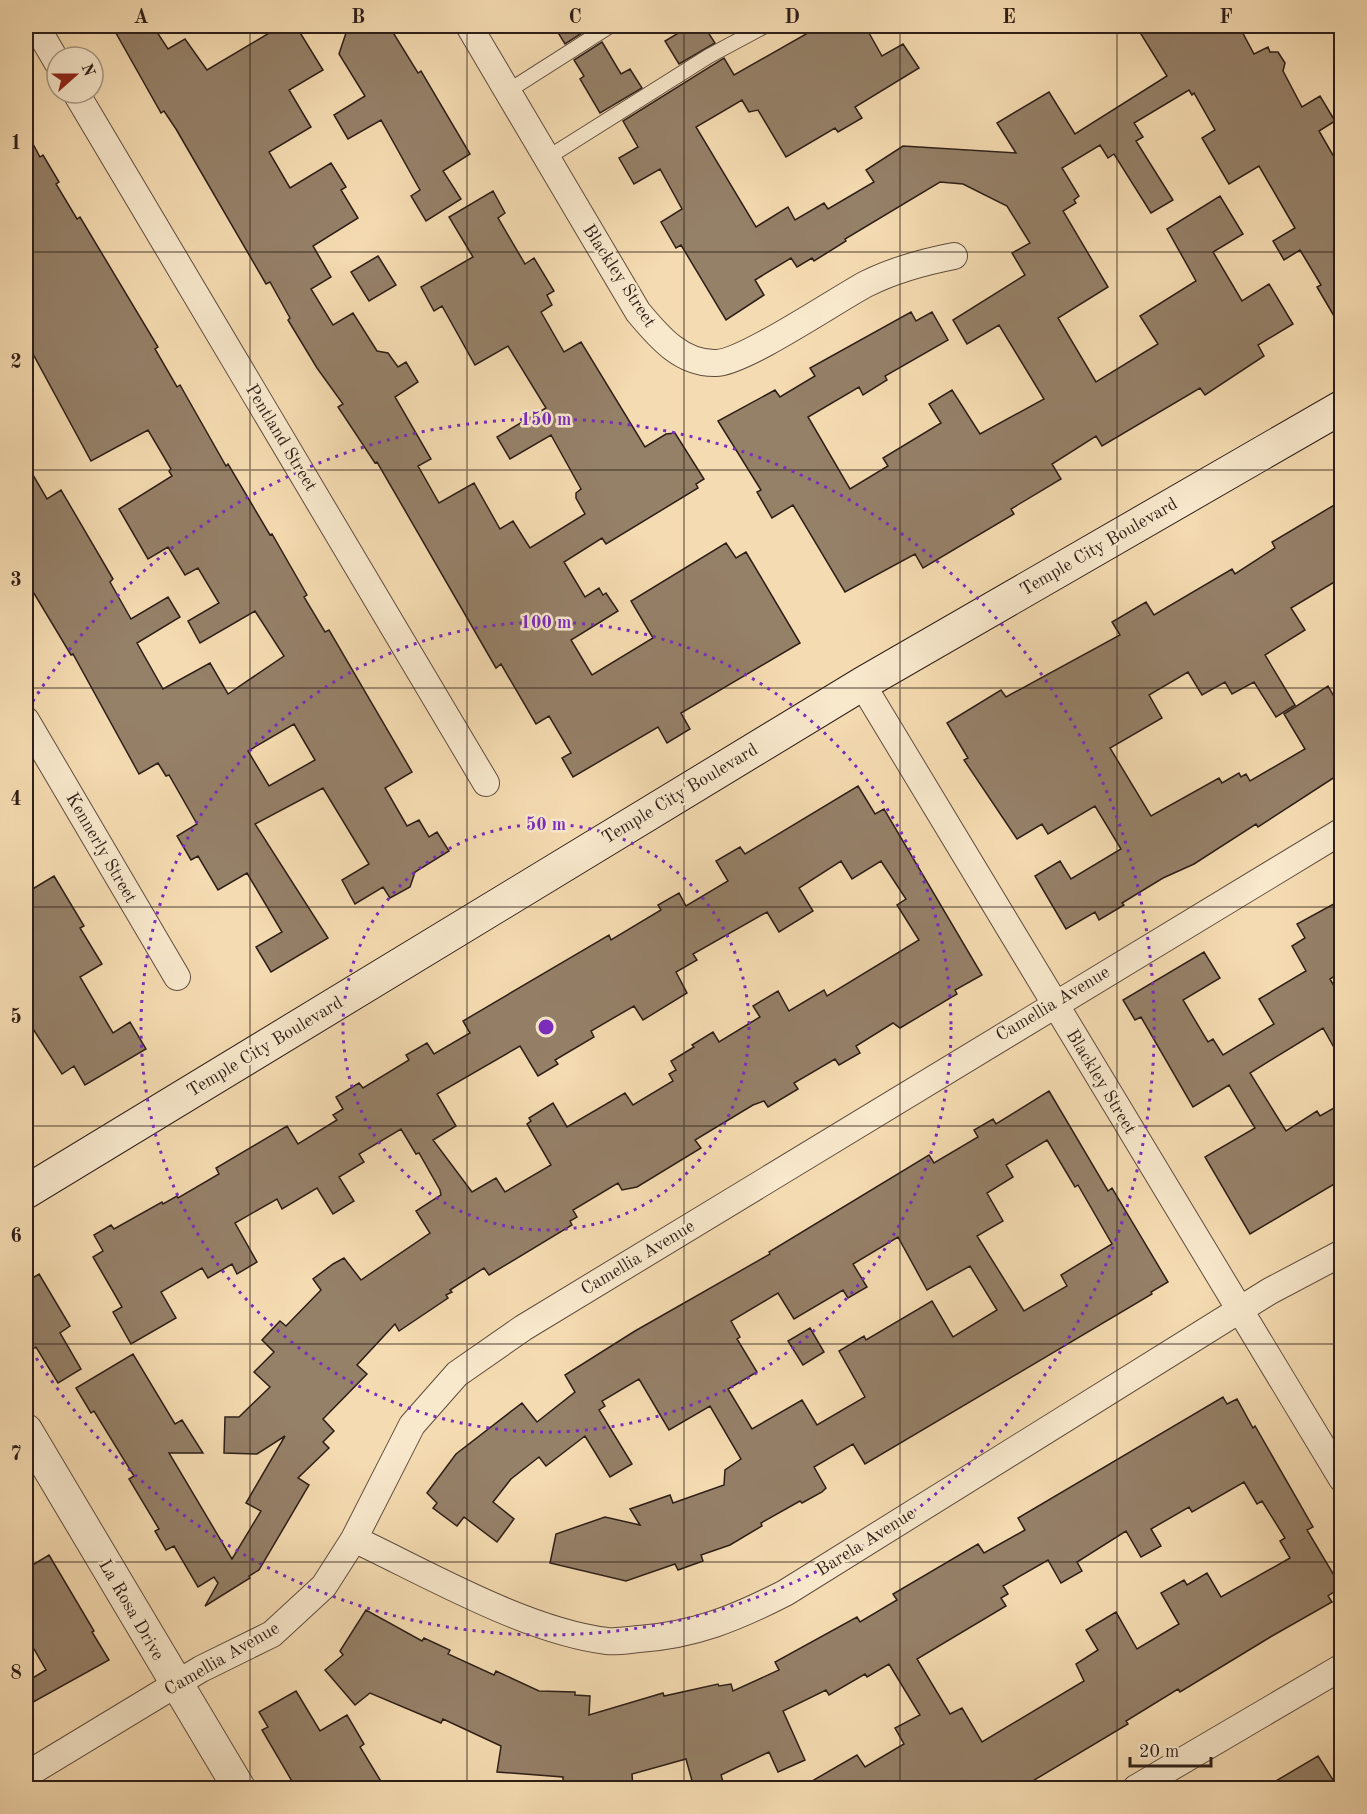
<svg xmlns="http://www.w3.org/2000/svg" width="1367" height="1814" viewBox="0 0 1367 1814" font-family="'Old Standard TT',serif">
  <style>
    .building { fill: #958068; stroke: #2d1e18; stroke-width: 1.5; fill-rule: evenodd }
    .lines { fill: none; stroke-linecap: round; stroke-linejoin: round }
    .service-casing { stroke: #5f4d3e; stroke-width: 16 }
    .minor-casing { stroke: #5f4d3e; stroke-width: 28 }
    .tertiary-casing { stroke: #5f4d3e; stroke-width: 34 }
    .secondary-casing { stroke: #2d1e18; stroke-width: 35 }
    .service { stroke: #f8e8cc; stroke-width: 14 }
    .minor { stroke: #f8e8cc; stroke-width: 26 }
    .tertiary { stroke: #f8e8cc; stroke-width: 32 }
    .secondary { stroke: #f8e8cc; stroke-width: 33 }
    .grid { fill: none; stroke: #2d1e18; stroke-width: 1.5; stroke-opacity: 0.55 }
    .ring { fill: none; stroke: #7b2cbf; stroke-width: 3; stroke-dasharray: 3 6 }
    .labels { text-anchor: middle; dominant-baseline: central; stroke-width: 5; stroke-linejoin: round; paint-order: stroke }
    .street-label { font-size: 18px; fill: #2d1e18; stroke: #f8e8cc }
    .centre { fill: #7b2cbf; stroke: #f8e8cc; stroke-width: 3 }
    .ring-label { font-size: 18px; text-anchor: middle; font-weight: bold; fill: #7b2cbf; stroke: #f8e8cc; stroke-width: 5; stroke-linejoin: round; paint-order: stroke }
    .neatline { fill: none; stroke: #2d1e18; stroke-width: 2 }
    .grid-label { font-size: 20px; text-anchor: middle; font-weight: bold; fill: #2d1e18 }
  </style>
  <rect width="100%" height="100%" fill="#f5dbb1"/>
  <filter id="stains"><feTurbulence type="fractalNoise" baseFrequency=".00333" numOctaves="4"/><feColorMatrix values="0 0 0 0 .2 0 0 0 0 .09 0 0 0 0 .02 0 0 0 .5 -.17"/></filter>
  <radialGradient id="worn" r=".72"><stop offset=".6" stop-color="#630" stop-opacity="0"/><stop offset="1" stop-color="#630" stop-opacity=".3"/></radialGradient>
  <path class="building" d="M112 26H153L168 49 185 39 207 70 271 32 267 26H296L323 70 289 90 311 127 269 152 290 188 331 163 346 187 341 190 358 218 313 246 331 277 311 289 333 325 353 313 377 351 388 353 398 367 406 362 418 382 395 397 431 459 418 466 439 503 474 483 500 529 513 521 530 548 585 514 576 498V493L581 489 551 435 510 459 497 437 546 408 508 346 475 365 442 306 434 311 421 287 473 257 449 217 493 191 505 213 498 218 525 264 534 258 554 291 547 295 552 305 541 312 564 352 581 342 645 447 666 434 675 433 704 479 696 484 698 488 606 544 602 538 564 562 585 597 599 588 603 595 606 593 618 611 571 640 592 675 653 638 631 601 726 543 736 558 746 552 800 643 681 713 690 729 667 743 658 727 573 777 562 758 571 753 549 716 536 724 501 664 496 668 377 462 375 463 338 407 343 404 317 368 288 320 290 318 270 282 266 284 176 129 164 111 161 113Z
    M358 26H389L418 73 421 71 470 154 443 171 461 199 426 221 411 196 420 190 381 120 348 139 334 115 365 96 339 54 346 33Z
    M554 26H593L565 44Z
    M690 26H704L715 43 679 64 665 41Z
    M820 26H865L882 56 903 44 919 68 855 107 862 118 838 132 835 128 786 157 758 110 749 112 742 100 696 127 756 227 788 207 795 220 824 203 828 209 874 182 866 170 903 146 1016 153 997 123 1049 92 1075 134 1167 76 1136 26H1239L1254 54 1268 47 1270 52H1278L1285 63 1283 71 1302 107 1320 96 1335 121 1319 131 1341 169V328L1317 287 1321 285 1300 250 1284 260 1273 241 1295 228 1259 166 1229 184 1202 138 1215 130 1194 93 1192 95 1189 90 1134 123 1143 137 1136 141 1173 200 1151 213 1114 154 1108 158 1100 145 1062 168 1079 196 1074 200 1076 203 1063 211 1108 287 1058 318 1096 382 1158 344 1140 316 1196 281 1167 229 1220 196 1243 234 1213 252 1242 301 1269 284 1293 324 1258 345 1264 356 1205 395 1200 388 1102 446 1096 436 1052 464 1061 479 1011 509 1014 514 923 568 915 554 845 592 793 505 772 518 757 492 761 490 718 421 775 390 780 397 815 376 810 368 911 312 916 321 932 312 948 340 885 376 887 380 863 395 859 387 808 417 850 489 888 466 883 458 941 423 929 404 952 390 980 434 1044 399 999 325 967 344 953 320 1025 275 1012 253 1030 243 1007 206 963 184 940 182 845 239 846 241 814 261 812 258 797 267 791 258 755 280 764 295 726 320 681 245 676 248 661 222 682 209 660 169 634 184 619 158 638 147 623 121 724 58 734 75Z
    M602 42 621 74 630 69 642 88 600 113 580 79 584 76 574 60Z
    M26 131 40 157 43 155 59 182 56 184 77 219 80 217 158 347 155 349 177 387 180 385 226 466 228 464 270 535 272 534 307 595 304 597 325 632 329 630 412 772 385 788 407 826 419 820 429 837 437 832 449 851 415 872 410 887 390 898 383 887 355 904 342 880 369 864 323 788 255 824 328 938 271 972 256 947 282 932 247 873 218 890 198 856 191 860 177 836 197 824 169 775 166 776 158 763 139 774 73 654 71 655 26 580V463L47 499 61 490 113 579 110 582 131 619 168 597 180 617 137 643 163 689 210 663 228 694 284 656 255 611 200 643 188 621 219 603 198 568 185 575 168 547 148 559 119 509 172 476 169 471 171 469 148 430 91 461 26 341ZM294 724 315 760 269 786 248 751Z
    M378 256 396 285 369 301 351 272Z
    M1341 501V578L1291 608 1305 630 1265 655 1295 705 1276 717 1254 682 1232 694 1225 682 1202 695 1188 672 1149 695 1162 718 1110 748 1151 816 1219 778 1222 783 1239 773 1241 777 1246 774 1250 781 1305 749 1284 714 1328 686 1341 709V773L1258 827 1256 824 1194 864 1163 878 1122 903 1124 905 1099 920 1095 912 1066 929 1035 876 1060 861 1071 879 1121 849 1095 806 1048 834 1042 824 1017 839 964 760 968 758 947 723 1001 690 1006 697 1120 635 1112 622 1146 602 1154 615 1232 569 1235 574 1275 548 1272 542Z
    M858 786 875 814 884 809 982 975 955 990 957 994 900 1028 893 1023 856 1046 860 1053 839 1065 835 1059 794 1083 798 1089 768 1107 764 1101 753 1105 695 1140 701 1148 637 1187 622 1190 618 1183 573 1210 577 1217 570 1221 572 1225 489 1275 484 1268 450 1290 452 1292 446 1295 448 1298 399 1331 395 1324 357 1365 367 1374 323 1419 334 1431 323 1442 329 1448 298 1478 309 1485 259 1570 249 1576 250 1578 205 1606 218 1583 214 1577 198 1587 174 1546 166 1550 155 1531 159 1529 129 1479 134 1476 94 1411 91 1413 76 1388 133 1354 175 1424 182 1420 203 1453H169L232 1559 261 1511 246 1503 285 1436 257 1454 224 1453 225 1417H239L270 1387 254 1372 274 1352 262 1340 280 1321 286 1326 321 1290 313 1279 333 1264 344 1258 361 1280 430 1233 416 1211 441 1195 440 1190 419 1153 416 1154 401 1129 359 1154 364 1162 339 1177 354 1201 333 1214 317 1188 282 1209 277 1199 235 1223 257 1262 237 1274 232 1264 208 1278 202 1268 161 1292 176 1318 131 1344 113 1312 122 1307 93 1257 103 1251 94 1235 111 1225 114 1229 162 1202 163 1204 177 1196 178 1198 219 1174 216 1168 287 1126 298 1144 337 1120 333 1115 343 1109 336 1097 359 1083 363 1088 409 1060 406 1055 427 1043 434 1054 470 1033 463 1021 609 935 611 940 661 910 658 905 679 893 686 906 728 881 716 861 740 847 745 854ZM841 861 852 879 881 861 906 899 897 905 919 940 827 996 824 990 789 1011 778 991 753 1006 760 1017 719 1042 713 1032 692 1045 694 1047 671 1061 676 1070 669 1074 673 1081 633 1105 625 1093 567 1127 553 1103 529 1118 531 1121 527 1124 551 1165 505 1192 496 1178 472 1192 433 1140 456 1126 437 1094 520 1046 538 1076 558 1064 555 1060 594 1037 591 1031 634 1006 643 1020 687 993 676 972 697 960 693 954 767 912 779 932 813 911 799 888Z
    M54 876 84 926 80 928 102 964 80 977 113 1033 130 1022 146 1049 85 1085 74 1066 62 1074 26 1018V893Z
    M1341 900V972L1330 979 1341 998V1060L1323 1028 1250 1073 1286 1131 1317 1111 1320 1116 1341 1104V1180L1250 1234 1205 1157 1255 1128 1229 1085 1193 1107 1141 1017 1135 1020 1123 1000 1204 952 1220 978 1183 1000 1208 1042 1213 1039 1223 1055 1274 1024 1259 999 1306 971 1292 946 1305 938 1297 924Z
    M1049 1091 1108 1191 1112 1188 1168 1282 1151 1292 1152 1294 865 1464 853 1444 814 1467 826 1488 822 1492 802 1503 800 1501 761 1523 762 1526 730 1545 701 1555 703 1561 678 1570 675 1564 626 1581 550 1563 556 1534 605 1517 640 1525 630 1509 670 1495 673 1503 724 1485 725 1470 741 1459 710 1406 669 1430 639 1379 602 1401 605 1406 599 1410 632 1464 610 1477 585 1436 546 1466 539 1457 511 1479 493 1502 514 1519 497 1542 464 1517 457 1526 433 1508 437 1503 427 1493 456 1454 522 1403 537 1422 575 1392 565 1375 635 1331 770 1254 769 1252 929 1155 934 1163 978 1137 974 1130 993 1119 996 1124ZM1047 1140 1075 1187 1078 1185 1112 1244 1061 1275 1067 1286 1024 1311 977 1236 1003 1221 987 1193 1013 1177 1006 1165ZM898 1237 927 1290 970 1266 997 1310 953 1337 932 1301 866 1340 864 1336 839 1351 865 1397 817 1425 802 1400 752 1429 728 1389 757 1372 737 1339 740 1337 731 1321 778 1293 794 1319 843 1290 848 1298 867 1287 853 1264Z
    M39 1274 70 1326 60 1333 81 1369 58 1383 36 1347 33 1349 26 1337V1282Z
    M810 1328 824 1352 803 1365 788 1341Z
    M1223 1397 1227 1404 1237 1399 1253 1428 1255 1426 1313 1527 1307 1530 1341 1587 1328 1596 1332 1602 1272 1636 1180 1692 1178 1689 1126 1721 1128 1724 1031 1782 1033 1788H800L857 1755 865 1767 904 1744 895 1728 920 1715 889 1664 867 1677 865 1674 829 1695 826 1690 783 1711 805 1760 778 1772 769 1752 721 1775 723 1782 699 1788H694L686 1759 632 1774 633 1788H573V1782H563V1777L497 1772 501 1746 443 1719 441 1723 370 1693 355 1705 325 1670 343 1655 340 1651 366 1610 422 1641 424 1638 450 1650 448 1654 494 1675 496 1671 539 1691 575 1692V1695L590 1696 589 1715 663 1693 664 1696 718 1684 719 1686 731 1684 733 1691 779 1670 775 1662 857 1617 860 1622 897 1600 893 1594 978 1544 984 1553 1025 1530 1018 1518ZM1244 1482 1257 1504 1262 1501 1285 1538 1280 1541 1290 1558 1221 1597 1207 1573 1187 1585 1184 1580 1161 1593 1179 1624 1137 1649 1116 1612 1086 1630 1098 1650 1076 1664 1084 1681 982 1742 962 1708 950 1714 917 1659 1006 1606 1001 1598 1008 1594 1003 1586 1048 1560 1061 1583 1082 1571 1077 1562 1126 1531 1141 1557 1161 1546 1151 1529 1189 1507 1192 1512Z
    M49 1555 94 1631 92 1632 109 1660 26 1706V1682L46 1670 26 1635V1569Z
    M296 1691 320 1731 347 1715 364 1744 360 1747 385 1788H296L262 1730 268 1727 259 1712Z
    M1318 1756 1338 1788H1264Z"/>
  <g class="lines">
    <g class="service-casing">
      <path id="service" d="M508 91 610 26
        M547 158 709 56 765 26"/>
    </g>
    <g class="minor-casing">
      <path id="minor" d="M36 26 57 62
        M469 26 638 312C658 336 681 364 716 363 743 363 836 300 866 284 894 270 923 262 954 256
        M76 93 486 783
        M862 684 1342 1479
        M26 720 177 977
        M354 1539C428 1574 526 1631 607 1641 617 1642 629 1640 639 1639 695 1635 736 1618 785 1593L1270 1291 1342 1253
        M26 1775 201 1669 272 1634 324 1586 354 1539 412 1425 457 1374 523 1328 1342 831
        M1136 1788 1342 1667"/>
    </g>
    <g class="tertiary-casing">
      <path id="tertiary" d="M26 1430 239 1788"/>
    </g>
    <g class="secondary-casing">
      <path id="secondary" d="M26 1192 862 684 1342 407"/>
    </g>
    <use href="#service" class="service"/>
    <use href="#minor" class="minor"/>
    <use href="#tertiary" class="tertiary"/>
    <use href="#secondary" class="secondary"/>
  </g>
  <path class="grid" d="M250 26V1788M467 26V1788M684 26V1788M900 26V1788M1117 26V1788M26 252H1342M26 470H1342M26 688H1342M26 907H1342M26 1126H1342M26 1344H1342M26 1562H1342"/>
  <g class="ring">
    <circle cx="546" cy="1027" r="203"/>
    <circle cx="546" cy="1027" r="405"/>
    <path d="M28 709A608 608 0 1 1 28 1345"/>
  </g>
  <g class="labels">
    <g class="street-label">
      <text transform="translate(619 276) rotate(57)">Blackley Street</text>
      <text transform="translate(281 438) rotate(59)">Pentland Street</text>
      <text transform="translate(1099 547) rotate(-30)">Temple City Boulevard</text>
      <text transform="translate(680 794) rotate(-31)">Temple City Boulevard</text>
      <text transform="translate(101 848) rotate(60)">Kennerly Street</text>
      <text transform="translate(1053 1004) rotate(-31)">Camellia Avenue</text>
      <text transform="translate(265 1047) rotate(-31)">Temple City Boulevard</text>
      <text transform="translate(1101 1082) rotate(59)">Blackley Street</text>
      <text transform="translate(638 1258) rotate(-31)">Camellia Avenue</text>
      <text transform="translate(866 1542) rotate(-32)">Barela Avenue</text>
      <text transform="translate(131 1610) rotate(60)">La Rosa Drive</text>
      <text transform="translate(222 1659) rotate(-30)">Camellia Avenue</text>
    </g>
  </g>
  <circle cx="546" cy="1027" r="9" class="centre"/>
  <g class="ring-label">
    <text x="546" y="425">150 m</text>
    <text x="546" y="628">100 m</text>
    <text x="546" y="830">50 m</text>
  </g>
  <rect width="1367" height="1814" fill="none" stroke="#f5dbb1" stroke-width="66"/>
  <g transform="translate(75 75) rotate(69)"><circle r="28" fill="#f8e8cc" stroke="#a79784" stroke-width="1.5"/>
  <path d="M0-4.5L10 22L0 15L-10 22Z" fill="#8f2418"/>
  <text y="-9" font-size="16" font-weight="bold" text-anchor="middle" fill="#2d1e18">N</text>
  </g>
  <path d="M1130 1757v9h81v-9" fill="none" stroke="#2d1e18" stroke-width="3"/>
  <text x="1139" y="1757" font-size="18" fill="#2d1e18" stroke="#f8e8cc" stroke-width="4.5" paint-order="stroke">20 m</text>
  <rect x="33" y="33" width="1301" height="1748" class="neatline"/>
  <g class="grid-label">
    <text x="141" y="23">A</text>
    <text x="358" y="23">B</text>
    <text x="575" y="23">C</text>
    <text x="792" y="23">D</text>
    <text x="1009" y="23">E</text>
    <text x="1226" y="23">F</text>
    <text x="16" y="149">1</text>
    <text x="16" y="368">2</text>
    <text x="16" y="586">3</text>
    <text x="16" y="805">4</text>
    <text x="16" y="1023">5</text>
    <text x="16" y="1242">6</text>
    <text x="16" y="1460">7</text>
    <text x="16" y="1679">8</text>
  </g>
  <rect width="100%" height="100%" filter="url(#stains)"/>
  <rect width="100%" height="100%" fill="url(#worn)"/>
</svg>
